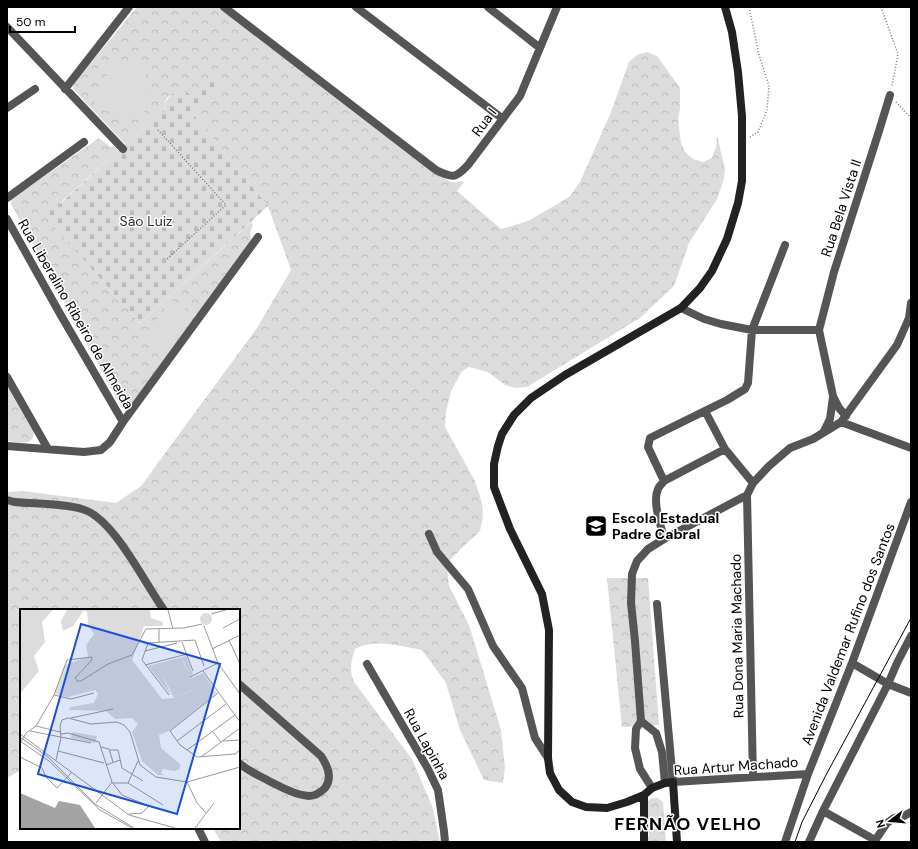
<svg xmlns="http://www.w3.org/2000/svg" width="918" height="849" viewBox="0 0 918 849" font-family="'DM Sans',sans-serif">
  <style>
    .forest { fill: url(#forest-crowns) }
    .cemetery { fill: url(#cemetery-stones) }
    .pitch { fill: #dcdcdc }
    .lines { fill: none; stroke-linecap: round; stroke-linejoin: round }
    .path { stroke: #777; stroke-width: 1.5; stroke-dasharray: 1 2; stroke-linecap: butt }
    .street { stroke: #555; stroke-width: 8 }
    .secondary { stroke: #222; stroke-width: 8 }
    .tram { stroke: #000; stroke-width: 1 }
    .labels { text-anchor: middle; dominant-baseline: central; stroke-width: 3; stroke-linejoin: round; paint-order: stroke }
    .street-label { font-size: 14px; fill: #000; stroke: #fff }
    .park-label { font-size: 14px; fill: #333; stroke: #fff }
    .poi-label { font-size: 14px; font-weight: bold; fill: #000; stroke: #fff; text-anchor: start }
    .district-label { font-size: 18px; font-weight: bold; letter-spacing: 1px; fill: #000; stroke: #fff }
    .inset-road { fill: none; stroke: #999; stroke-width: 1 }
    .view { fill: #1d4ed8; fill-opacity: 0.15; stroke: #1d4ed8; stroke-width: 2 }
    .inset-edge { fill: none; stroke: #000; stroke-width: 2 }
  </style>
  <defs>
    <pattern id="forest-crowns" width="20" height="18" patternUnits="userSpaceOnUse"><rect width="20" height="18" fill="#dcdcdc"/><path d="M2 6a3 3 0 1 1 6 0M12 15a3 3 0 1 1 6 0" fill="none" stroke="#bbb"/></pattern>
    <pattern id="cemetery-stones" width="16" height="16" patternUnits="userSpaceOnUse"><rect width="16" height="16" fill="#dcdcdc"/><path d="M2 7V4a2 2 0 0 1 4 0v3zM10 15v-3a2 2 0 0 1 4 0v3z" fill="#bbb"/></pattern>
  </defs>
  <rect width="100%" height="100%" fill="#fff"/>
  <path class="forest" d="M137 7H219L442 177C449 181 453 184 460 181L464 182 457 191 501 229 528 221 559 203 570 196 580 182 611 112 629 62 637 55 647 52 657 56 680 88V109L678 120 681 143 685 152 693 159 703 162 712 158 716 147 717 135 725 169 724 179 717 199 689 243 674 286 640 318 527 387 516 388 505 385 488 372 469 367 462 371 451 391 446 412 445 427 475 481 482 503 483 518 480 531 475 536 469 541 450 560 447 566 449 586 469 625 501 730 505 768 503 783 484 780 460 730 446 683 422 650C400 646 375 638 355 649 351 662 349 669 354 682L412 759 432 806 440 842H221L213 828H239V610H21V770L7 778V492L23 491 116 503 141 486 257 328 291 270 268 206 192 113 211 79 191 96C174 93 164 91 164 112L125 144 75 91 73 87 76 81Z
    M99 138 111 147 114 146 118 151 59 204 56 198 50 221 140 323 251 222 253 225C250 231 250 235 251 242L131 405C126 406 123 406 119 403L11 204 12 199Z
    M7 382 34 430C35 448 19 442 7 441Z
    M607 578H648L659 725 622 727Z
    M651 798H658L663 802 666 842H647V838L649 836 647 802Z"/>
  <path class="cemetery" d="M211 78 220 87 192 113 268 206 140 323 58 231C47 217 39 212 55 198L60 204 118 151 123 149 125 144 164 112C164 104 166 100 172 94H181L186 91 191 96Z"/>
  <path class="pitch" d="M110 59 148 66 143 92 149 93 143 118 94 109 99 84 105 85Z
    M171 300 194 315 166 354 144 338Z"/>
  <g class="lines">
    <path class="path" d="M749 7 759 55 769 86 767 110 758 132 750 137
      M881 7 898 54 892 86
      M896 102 911 118
      M158 130 226 205 167 259"/>
    <path class="street" d="M224 7 436 170C453 178 455 179 468 165L520 96 557 7
      M356 7 503 119
      M488 7 540 48
      M7 27 123 149
      M65 89 129 7
      M7 108 35 89
      M7 198 84 142
      M7 219 59 312 123 422
      M681 308 704 319 721 324 752 330H819
      M7 377 48 449
      M705 411 725 449 753 483
      M846 416 839 408 833 396 819 330 834 272 879 131 890 95
      M841 422 911 448
      M823 433 830 419 833 397
      M7 446 84 452 101 450 110 442 123 422 258 237
      M664 481 648 447 650 438 727 400 745 389 748 383 752 330 785 245
      M747 495 753 777
      M7 500 14 502C36 504 61 503 82 509 113 517 145 584 164 610
      M429 534 437 552 468 589 493 646 522 688 535 738 548 758
      M664 539C661 525 652 502 658 489 659 486 662 484 664 481L725 449
      M657 604 673 782 808 774
      M852 663 888 684 911 693
      M367 664 428 769 438 790 444 831 445 842
      M239 684 321 756C327 765 333 778 325 788 321 792 316 796 309 796 295 795 281 787 269 781 258 775 248 771 239 763
      M641 721 656 733 662 752 665 783
      M652 788 640 769 635 748 636 729 641 721 635 641 631 603 632 574 637 561 648 549 664 539 747 495 753 483 769 466 790 448 813 439 841 422 897 345 909 318 911 303
      M823 811 875 840
      M198 828 205 842
      M785 842 808 774 852 663 911 502
      M809 842 823 811 888 684 897 663 911 636
      M874 842 887 823 894 818 904 816 911 812"/>
    <path class="secondary" d="M644 795V842
      M677 842 673 782 665 783 652 788 644 795 627 802 607 808 586 807 572 802 559 790 550 773 548 758 549 630 542 594 510 529 494 487V464L498 446 502 434 514 415 531 398 565 375 681 308 700 288 712 271 727 239 738 203 742 181V116L738 72 732 32 725 7"/>
    <path class="tram" d="M795 842 802 822 826 775 911 618"/>
  </g>
  <defs>
    <g id="school-square" transform="scale(1.15)"><rect x="-9" y="-9" width="18" height="18" rx="4" fill="#000" stroke="#fff"/><path d="M0-5L7-2L0 1L-7-2ZM-4 1L0 2.5L4 1V4Q0 6-4 4Z" fill="#fff"/></g>
  </defs>
  <g fill-rule="evenodd">
    <use href="#school-square" x="596" y="526"/>
  </g>
  <g class="labels">
    <g class="street-label">
      <text transform="translate(484 122) rotate(-53)">Rua I</text>
      <text transform="translate(841 208) rotate(-72)">Rua Bela Vista II</text>
      <text transform="translate(76 314) rotate(60)">Rua Liberalino Ribeiro de Almeida</text>
      <text transform="translate(848 634) rotate(-69)">Avenida Valdemar Rufino dos Santos</text>
      <text transform="translate(737 636) rotate(-91)">Rua Dona Maria Machado</text>
      <text transform="translate(427 744) rotate(61)">Rua Lapinha</text>
      <text transform="translate(736 766) rotate(-4)">Rua Artur Machado</text>
    </g>
    <g class="park-label">
      <text x="146" y="221">São Luiz</text>
    </g>
    <g class="poi-label">
      <text x="612" y="518">Escola Estadual<tspan x="612" dy="16">Padre Cabral</tspan></text>
    </g>
    <g class="district-label">
      <text x="688" y="824">FERNÃO VELHO</text>
    </g>
  </g>
  <g transform="translate(20 609)">
    <rect width="220" height="220" fill="#fff"/>
    <path d="M0 1H33L22 13 25 33 14 47 19 62 0 85ZM47 1H130L131 9 143 13V17H124L112 51 142 90 154 89 173 81 176 87 177 79 171 69 183 64 197 84 149 122 139 126 141 139 160 155V160L154 162 143 160 141 164 144 166H138L122 152 112 123 118 115 112 109 95 110 86 102 49 101 50 98 74 94 78 85 75 81 48 88 35 85 44 56 68 48 66 36 74 25 68 15 67 3 64 1 53 17 43 22 41 12ZM180 10a6 6 0 1 1 12 0a6 6 0 1 1-12 0ZM166 47 173 65 170 67 164 53 141 63 151 86 128 57ZM52 123 77 127 75 134 51 129Z" fill="#dcdcdc"/>
    <path d="M163 53 177 79V86L175 87 172 81 154 89 141 63Z" fill="#dcdcdc"/>
    <path d="M0 184 35 199 39 192 60 196 75 219H0Z" fill="#a3a3a3"/>
    <path class="inset-road" d="M148 1 153 20M191 5 206 1M184 17 198 54 220 85M139 19V33M203 19 220 10M209 31 220 55M162 33 173 62M192 40 220 26M125 42 157 34M125 56 167 45M183 62 220 113M170 68 198 54M198 84 150 122 160 136 177 148 215 145 220 141M34 86 51 90 74 84M149 86 122 51 128 34 175 31 184 57M51 109 93 100M16 117 40 123M10 122 71 134M193 123 201 133M0 125 109 206 155 219M41 125 48 124 79 133 92 173 102 186 129 197 122 204 109 205M0 128 28 148 75 195 114 219M0 132 29 152 80 201 112 219M157 132 206 95M203 132 220 131M0 134 6 124 16 117 34 86 47 51 72 48 71 52 55 69 57 72H61L88 55 112 46 126 20 164 19 182 15M81 138 89 140 93 153M90 141H98L102 159 123 172M167 141 215 106M38 142 84 154M0 148 22 159 26 168 37 179 52 163M181 148 220 119M36 151 41 129 40 117 42 111 48 109 71 115 97 113 104 116 110 123 120 156 136 168 167 173 220 158M86 156 100 151M167 173 177 194 186 204M93 174H108L143 196M108 174 118 152M76 194 92 173M175 219 194 194"/>
    <path class="view" d="M61 15 200 55 157 205 18 165Z"/>
    <rect width="220" height="220" class="inset-edge"/>
  </g>
  <rect width="918" height="849" fill="none" stroke="#000000" stroke-width="16"/>
  <g transform="translate(890 821) rotate(254)" stroke="#ffffff" stroke-width="3" paint-order="stroke">
  <path d="M0-3L7 15L0 10L-7 15Z" fill="#000000"/>
  <text y="-6" font-size="11" font-weight="bold" text-anchor="middle" fill="#000000">N</text>
  </g>
  <path d="M10 26v6h65v-6" fill="none" stroke="#000000" stroke-width="2"/>
  <text x="16" y="26" font-size="12" fill="#000000" stroke="#ffffff" stroke-width="3" paint-order="stroke">50 m</text>
</svg>
